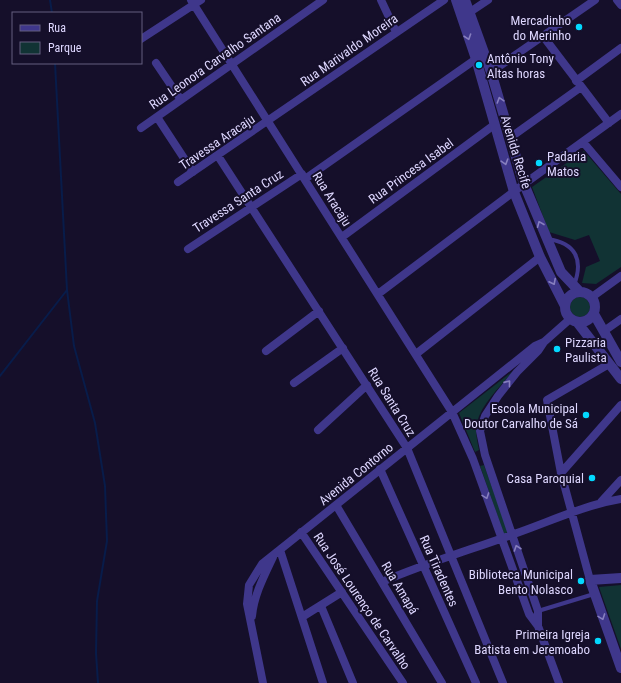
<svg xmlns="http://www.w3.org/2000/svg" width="621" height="683" viewBox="0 0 621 683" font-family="'Roboto Condensed',sans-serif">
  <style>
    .green { fill: #113334 }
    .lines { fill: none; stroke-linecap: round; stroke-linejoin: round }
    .stream { stroke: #081c4a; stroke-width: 2 }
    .service { stroke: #3f378b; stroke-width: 4 }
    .minor { stroke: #3f378b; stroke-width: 8 }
    .tertiary { stroke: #3f378b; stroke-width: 10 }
    .oneway { stroke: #877fbf }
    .poi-dot { fill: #03d9ff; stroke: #150f2a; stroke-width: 1.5 }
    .labels { text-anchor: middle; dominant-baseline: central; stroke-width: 4; stroke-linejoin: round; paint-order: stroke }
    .poi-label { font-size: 13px; fill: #ded7ff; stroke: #150f2a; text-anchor: end }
    .street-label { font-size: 13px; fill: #ded7ff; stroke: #150f2a }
  </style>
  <rect width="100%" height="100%" fill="#150f2a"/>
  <path class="green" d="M584 151 621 194V267L596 284 582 283 586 267 600 261 589 235 575 240 549 232 532 187Z
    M570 307a10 10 0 1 1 20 0a10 10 0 1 1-20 0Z
    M513 371C501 386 482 403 477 422 475 431 477 441 479 450L475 452 459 413Z
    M484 465 508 532 504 534 480 466Z
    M621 585V649L599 587Z"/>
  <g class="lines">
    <path class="stream" d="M50 0 52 13
      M55 63 67 290 74 346 95 423 105 486 107 541 97 601 96 653 98 683
      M0 376 67 290"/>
    <path class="service" d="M548 239C575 243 584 259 574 285
      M538 611 594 594"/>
    <path class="minor" d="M191 0 452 412 473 459 529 614 538 626 559 683
      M381 0 396 32
      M617 0 621 5
      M470 12 488 0
      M543 36 609 123
      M141 39 201 0
      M156 63 181 100
      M491 72 595 0
      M576 81 621 48
      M157 117 193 172
      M141 128 323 0
      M511 137 581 87
      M583 142 621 187
      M218 156 407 448 503 683
      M305 179 476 59
      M178 182 444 0
      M342 237 494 125
      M188 249 302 174
      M378 294 524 184 621 114
      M592 297 621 276
      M604 331 621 319
      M266 351 319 311
      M416 354 540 257
      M294 383 343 348
      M318 430 367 385
      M380 469 476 683
      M561 473 621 405
      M601 502 621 480
      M336 505 442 683
      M301 532 403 683
      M280 550 323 683
      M590 580 561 473 547 400 609 364
      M382 582C426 563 470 550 514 534 549 522 584 505 621 499
      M321 606 353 683
      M252 616C254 595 264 576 273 557
      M302 617 342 592
      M538 626V611L485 455 480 431 485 416 498 396 517 372 538 351 544 342 570 319
      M263 683 247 604 249 585 262 564 535 346 544 342"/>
    <path class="tertiary" d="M456 0 476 59 514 192 540 257 565 306
      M465 0 491 72 524 184 561 272 580 292
      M565 307a15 15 0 1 1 30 0a15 15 0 1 1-30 0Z
      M594 314 621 362
      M577 322 621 379
      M621 578 590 580 621 668"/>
  </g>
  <defs><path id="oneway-chevron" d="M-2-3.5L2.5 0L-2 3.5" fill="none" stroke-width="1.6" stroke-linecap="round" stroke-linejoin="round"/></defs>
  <g class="oneway">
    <use href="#oneway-chevron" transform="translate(468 37) rotate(71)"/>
    <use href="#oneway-chevron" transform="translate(500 100) rotate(-107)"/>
    <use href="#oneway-chevron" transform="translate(505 162) rotate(73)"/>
    <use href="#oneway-chevron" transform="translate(540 224) rotate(-112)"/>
    <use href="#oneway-chevron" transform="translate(553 282) rotate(63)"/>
    <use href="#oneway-chevron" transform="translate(508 383) rotate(-51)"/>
    <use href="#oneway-chevron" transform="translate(486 496) rotate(70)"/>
    <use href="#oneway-chevron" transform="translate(517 548) rotate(-109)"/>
    <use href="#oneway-chevron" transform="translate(602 617) rotate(70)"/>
  </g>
  <g class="poi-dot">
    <circle cx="579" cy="27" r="4"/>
    <circle cx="479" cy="65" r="4"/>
    <circle cx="539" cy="163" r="4"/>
    <circle cx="557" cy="349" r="4"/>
    <circle cx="586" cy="415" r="4"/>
    <circle cx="592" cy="478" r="4"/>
    <circle cx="581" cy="581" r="4"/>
    <circle cx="598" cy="641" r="4"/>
  </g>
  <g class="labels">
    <g class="poi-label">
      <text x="571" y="20">Mercadinho<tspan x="571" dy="15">do Merinho</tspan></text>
      <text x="487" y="58" text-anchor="start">Antônio Tony<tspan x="487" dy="15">Altas horas</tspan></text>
      <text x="547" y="156" text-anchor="start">Padaria<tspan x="547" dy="15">Matos</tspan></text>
      <text x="565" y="342" text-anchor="start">Pizzaria<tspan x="565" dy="15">Paulista</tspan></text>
      <text x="578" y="408">Escola Municipal<tspan x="578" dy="15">Doutor Carvalho de Sá</tspan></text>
      <text x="584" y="478">Casa Paroquial</text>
      <text x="573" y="574">Biblioteca Municipal<tspan x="573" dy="15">Bento Nolasco</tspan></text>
      <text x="590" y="634">Primeira Igreja<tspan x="590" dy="15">Batista em Jeremoabo</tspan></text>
    </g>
    <g class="street-label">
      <text transform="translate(349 50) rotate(-35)">Rua Marivaldo Moreira</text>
      <text transform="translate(215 61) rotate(-35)">Rua Leonora Carvalho Santana</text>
      <text transform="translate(217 142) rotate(-34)">Travessa Aracaju</text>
      <text transform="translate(516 152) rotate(73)">Avenida Recife</text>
      <text transform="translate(411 171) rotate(-36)">Rua Princesa Isabel</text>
      <text transform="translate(332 199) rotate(58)">Rua Aracaju</text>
      <text transform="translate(238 201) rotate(-33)">Travessa Santa Cruz</text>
      <text transform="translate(392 402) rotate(58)">Rua Santa Cruz</text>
      <text transform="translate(356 474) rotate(-39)">Avenida Contorno</text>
      <text transform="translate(439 571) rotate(66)">Rua Tiradentes</text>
      <text transform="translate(400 588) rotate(59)">Rua Amapá</text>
      <text transform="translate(362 601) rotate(56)">Rua José Lourenço de Carvalho</text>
    </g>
  </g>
  <rect x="12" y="12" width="130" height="52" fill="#150f2a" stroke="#655f7f"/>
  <rect x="20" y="25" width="20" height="6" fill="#3f378b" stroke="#655f7f"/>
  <text x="48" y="32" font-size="12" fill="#ded7ff">Rua</text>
  <rect x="20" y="42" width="20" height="12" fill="#113334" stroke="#655f7f"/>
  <text x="48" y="52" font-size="12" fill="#ded7ff">Parque</text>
</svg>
